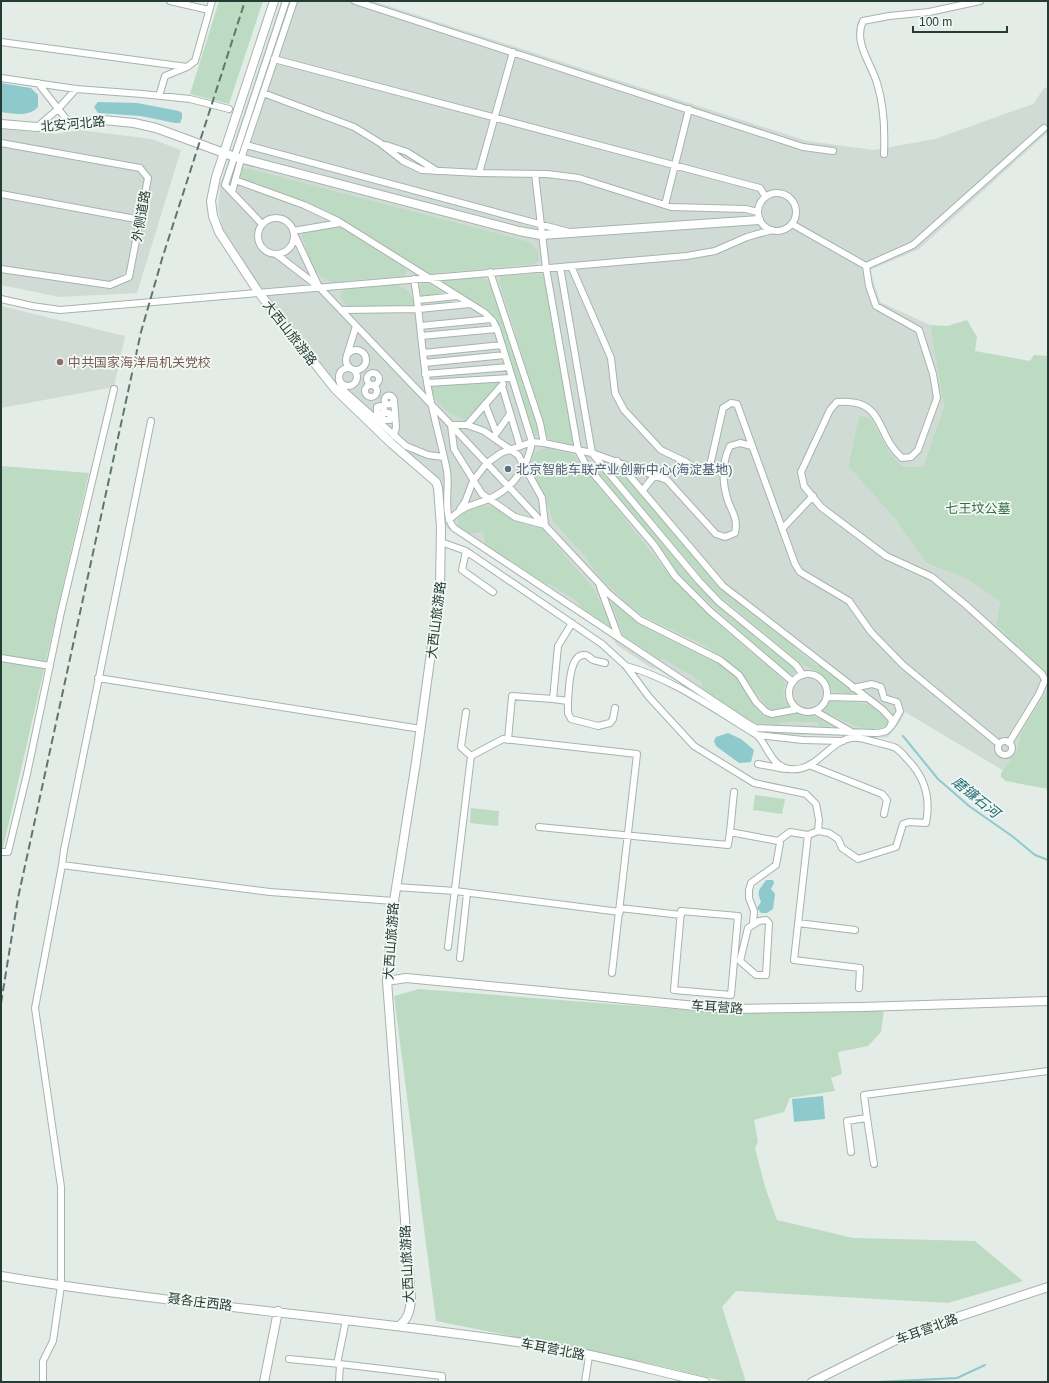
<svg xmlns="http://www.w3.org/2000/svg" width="1049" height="1383" viewBox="0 0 1049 1383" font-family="Helvetica,'Noto Sans SC',sans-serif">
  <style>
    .built { fill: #d1dbd6 }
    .green { fill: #bddbc3 }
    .water { fill: #8ec9cd }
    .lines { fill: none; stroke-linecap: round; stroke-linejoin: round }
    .stream { stroke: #8ec9cd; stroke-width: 2 }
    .minor-casing { stroke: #a6b4ad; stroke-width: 8 }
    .tertiary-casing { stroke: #a6b4ad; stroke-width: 10 }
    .minor { stroke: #fff; stroke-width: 6 }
    .tertiary { stroke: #fff; stroke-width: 8 }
    .rail { stroke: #5e776e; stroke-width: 2; stroke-dasharray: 8 4; stroke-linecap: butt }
    .education-dot { fill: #8d6e63; stroke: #f3f8f5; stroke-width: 1.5 }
    .service-dot { fill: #5c6f8a; stroke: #f3f8f5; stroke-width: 1.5 }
    .labels { text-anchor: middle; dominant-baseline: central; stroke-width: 3.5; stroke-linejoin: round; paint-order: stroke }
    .street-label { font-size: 13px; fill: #243c33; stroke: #f3f8f5 }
    .education-label { font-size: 13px; fill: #785e54; stroke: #f3f8f5; text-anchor: start }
    .service-label { font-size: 13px; fill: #4e5e75; stroke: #f3f8f5; text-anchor: start }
    .park-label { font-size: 13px; fill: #307044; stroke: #f3f8f5 }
    .water-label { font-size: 14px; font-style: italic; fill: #216d74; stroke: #f3f8f5 }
  </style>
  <rect width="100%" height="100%" fill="#e3ece7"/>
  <path class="built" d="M281 1H373L807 141 874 150 935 139 1033 104 1045 87 1048 89V132L919 249 870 270 880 302 930 325 944 407 923 467H903L889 452 879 436 859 416 848 466 895 519 926 563 969 580 1000 602 996 625 1048 676V689L1022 731 1018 751 1004 771 905 712 900 722 888 737 875 738 863 736 789 735 754 730 657 669 651 668 617 645 612 638 447 528 445 525 439 481 436 477 416 458H413L340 390 269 301 223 229 218 210 220 185Z
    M1 129 56 134 79 130 152 139 181 150 137 293 60 297 1 285Z
    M1 306 125 336 114 387 1 408Z"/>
  <path class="green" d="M219 1H263L229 104 190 94Z
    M242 169H249L530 242 538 251 539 261 533 264 427 274 324 210 243 180 240 174Z
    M334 226H338L403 265 407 269 405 276 331 282 314 271 302 237 303 233Z
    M540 274 544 278 574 446 548 439 499 281 501 276Z
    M480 277 487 280 491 286 538 427 537 435 533 438 496 319 489 310 443 283 445 280Z
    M422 283H428L447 294 421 297 419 289Z
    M392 284C405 286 413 293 415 307L347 306 340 297 343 291 348 288Z
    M967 320 977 337 975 351 1030 361 1034 355 1048 356V676L996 625 1000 602 969 580 926 563 895 519 848 466 859 416 870 418 889 452 903 467H923L944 407 930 325 947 326Z
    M502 381 466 421C450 414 433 404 431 386Z
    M547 448 573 454 672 578 726 631 782 678 785 684 783 695 789 708 773 710 768 708 738 668 700 643 645 617 628 605 597 574 586 557 553 521 544 493 530 470C531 457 534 451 547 448Z
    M608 462 612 463 625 475 722 590 794 644 795 649 817 666 822 665 855 693 853 695 832 691C826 677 818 670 803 665L713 590 608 466Z
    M1 466 89 473 1 857Z
    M598 468 603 471 719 606 791 664 795 672 789 676 692 587 671 566 651 536 598 474 596 471Z
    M484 505 492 506 513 520 524 524 541 528 594 589 613 629 581 608 578 602 550 584H545L486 546 483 532 469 534 458 526V518L468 509Z
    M610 600 648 629 722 665 736 676 761 714 767 717 799 713 810 714 833 726H820L817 722H782L780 725 760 724 752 722 703 689 702 682 664 659 660 660 624 636Z
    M1048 689V789L1006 781 1001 777V773L1017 751 1022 731Z
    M828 700 868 704 888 719V724C871 738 840 719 823 711Z
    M755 795 785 799 782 814 753 810Z
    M471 808 499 811 498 826 470 823Z
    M419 989 727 1013 884 1009 881 1032 868 1046 838 1052 842 1074 831 1078 835 1091 790 1098 784 1112 754 1120 758 1142 755 1148 765 1187 777 1220 853 1238 975 1241 1023 1281 948 1303 736 1291 722 1307 746 1382H727L643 1362 436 1321 394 996Z"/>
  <path class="water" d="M1 83 31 88 38 95V107C29 117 14 114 1 112Z
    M98 102 137 103 179 111 182 113V118L180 123H175L141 116 98 113 94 107Z
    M728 733 741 739 754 750 751 762 739 763 716 746 714 741 716 737Z
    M766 880H773L774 883 771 889 775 894 773 909 767 913H761L757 908 761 902C756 889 760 890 766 880Z
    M823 1096 825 1119 794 1122 792 1099Z"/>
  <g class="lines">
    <path class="stream" d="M903 736 938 779 969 806 1012 836 1035 855 1048 860
      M878 1382 957 1378 985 1365"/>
    <g class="minor-casing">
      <path id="minor" d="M170 1 209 10
        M355 1 803 147 833 151
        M1 42 187 67 195 61 212 1
        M274 59 760 188 765 196
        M1 78 76 89 142 94 190 99 229 109
        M38 83 70 124
        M263 93 354 127 380 143 403 161 422 170 479 173 547 174 579 178 671 207 746 209 757 212
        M159 96 165 76 187 67
        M37 127 58 109 76 89
        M1 143 140 168 148 178 129 277 110 285 1 269
        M246 145 569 232
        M386 145 407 152 437 171
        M884 154C885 131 884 105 877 83 871 63 853 42 863 21L889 16 929 12 980 1
        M479 173 513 52
        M535 174 546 268 578 450 586 465 654 545 675 576 710 611 793 682
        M235 180 304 205 338 221 485 313 493 321 497 329 532 442C528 465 515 485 495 496 476 506 467 502 449 520
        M232 192 241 159 294 1
        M758 212a19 19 0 1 1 38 0a19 19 0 1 1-38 0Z
        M1 194 141 220
        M665 205 689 109
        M258 236a18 18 0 1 1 36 0a18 18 0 1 1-36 0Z
        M262 224 225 185 286 1
        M792 224 866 266
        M293 231 340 223
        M295 236 318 285
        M276 254 319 287 451 425 609 594 640 620 720 660 739 675 756 702 766 712 772 714 798 709
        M571 266 611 358 615 393 624 410 661 450 686 462 698 471 705 473 709 470 723 408 731 403 737 404 795 564 800 572 849 601 871 632 903 665 999 744
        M560 267 592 453 699 581 719 602 796 665 803 675
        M490 272 540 423 544 443
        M414 279C420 313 421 348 427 382 432 412 441 441 447 471 450 488 442 514 454 528L750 725 756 728 873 733C883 733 891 732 892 720L883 710 723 586 617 461
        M1 299 32 306 60 310 687 256 715 251 747 237 772 230
        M418 300 457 296
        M341 310 419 309 470 304
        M420 326 491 319
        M421 336 497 329
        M346 360a10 10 0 1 1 20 0a10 10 0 1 1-20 0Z
        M423 353 502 345
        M347 355 356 326
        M424 363 505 355
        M339 377a9 9 0 1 1 18 0a9 9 0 1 1-18 0Z
        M367 379a6 6 0 1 1 12 0a6 6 0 1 1-12 0Z
        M425 374 509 367
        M339 380 342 389 406 446 428 455 443 457
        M427 383 512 378
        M365 391a6 6 0 1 1 12 0a6 6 0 1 1-12 0Z
        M502 386 520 446
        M384.5 400a4.5 4.5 0 1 1 9 0a4.5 4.5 0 1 1-9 0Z
        M394 400 396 427 394 436
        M485 404 496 432
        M383 413 384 408 381 406 377 407V413L381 415C384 413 386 412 389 413L391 417 390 420H383L382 417 383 413
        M451 425H467L484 431 518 455 542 498 545 525 515 517 482 494 454 449Z
        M467 425 503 384
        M495 435 510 414
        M642 491 655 475
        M460 509 465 502 473 481 487 463 501 453 532 442 544 443 592 453 667 480 716 534 725 537 735 533C738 519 733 514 728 501 722 482 721 464 730 446L740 443 752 446
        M782 529 813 496
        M441 542 466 551 602 644 626 666 649 697 694 746 754 783 806 794 816 804 819 820 818 831 808 835 794 960 860 968 859 988
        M466 551 462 570 493 592
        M600 587 619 638
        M1 658 50 666
        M626 666C674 679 715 710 757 735 768 746 771 766 789 769 816 773 828 742 851 738 859 737 868 740 875 742 882 744 889 745 896 748 900 751 904 755 907 759 925 777 931 798 926 823L909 822 903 824 896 847 858 859 842 848 838 839 829 833 818 831
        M789 693a19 19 0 1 1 38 0a19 19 0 1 1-38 0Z
        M98 678 421 729
        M853 688 872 684 881 687 884 698 897 702 900 711 892 725
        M827 697 866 698
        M553 699 568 701V713L571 719 598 726 610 723 613 719 615 708
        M568 701C569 690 569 653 585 655 588 655 590 658 593 660 596 661 601 662 605 663
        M815 711 850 731
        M466 712 461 747 471 756
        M757 735 803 740 843 741
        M508 740 512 696 553 699 558 646 572 623
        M998 748a7 7 0 1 1 14 0a7 7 0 1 1-14 0Z
        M1009 743 1039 694 1045 680 1042 674 966 605 932 577 886 556 821 507 804 486 801 472 830 410 837 402C886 398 874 433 902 458L911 457 918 450 937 398 933 374 919 330 876 306 869 286 866 266 913 245 1044 128
        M758 764 785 769
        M809 765 882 794 887 800 884 814
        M734 792 730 832 778 841 790 832 808 835
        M539 827 728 845 730 832
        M1 852H8L27 774 61 612 114 389
        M62 865 270 892 394 901
        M396 887 455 891 620 912
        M620 908 681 915
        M681 911 738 916 731 995 674 990Z
        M766 920 769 923 766 975H756L740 961 748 928 759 921Z
        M798 923 855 930
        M753 924 754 911 749 898V890L751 883 776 865 780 843 778 841
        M448 947 471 756 503 739 637 754 612 973
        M460 958 467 893
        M867 1118 874 1164
        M851 1152 847 1121 867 1118 864 1095 1048 1071
        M289 1359 340 1364 339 1382
        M337 1364 346 1320
        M340 1364 442 1376V1382
        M43 1382V1361L53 1341 61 1286V1187L35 1008 62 865 64 850 151 421
        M585 1382 589 1356"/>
    </g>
    <g class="tertiary-casing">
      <path id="tertiary" d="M274 1 216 177 211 201 213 216 219 232 259 293 335 389 392 444 436 482 438 488 441 527 440 587 416 762 394 901 387 981 411 1299C410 1310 409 1318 399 1326
        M1 124 37 127 103 120 134 123 156 128 235 157 519 231 541 235 759 220
        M387 981 406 978 727 1009 862 1007 1048 1001
        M1 1276C181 1306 364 1318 544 1346 599 1355 652 1370 705 1382
        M264 1382 278 1311
        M812 1382 912 1332 1048 1287"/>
    </g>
    <use href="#minor" class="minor"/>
    <use href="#tertiary" class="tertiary"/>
    <path class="rail" d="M1 1003 18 898 141 332 162 259 245 1"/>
  </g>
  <circle class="education-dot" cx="60" cy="362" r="4"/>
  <circle class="service-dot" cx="508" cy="469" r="4"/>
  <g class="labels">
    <g class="street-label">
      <text transform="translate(73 124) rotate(-5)">北安河北路</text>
      <text transform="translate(141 216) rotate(-80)">外侧道路</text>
      <text transform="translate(290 333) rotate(52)">大西山旅游路</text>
      <text transform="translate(436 620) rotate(-83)">大西山旅游路</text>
      <text transform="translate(391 941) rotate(-86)">大西山旅游路</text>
      <text transform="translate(717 1007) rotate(4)">车耳营路</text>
      <text transform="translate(407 1264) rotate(-93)">大西山旅游路</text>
      <text transform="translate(200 1302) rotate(7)">聂各庄西路</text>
      <text transform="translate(927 1329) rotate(-20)">车耳营北路</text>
      <text transform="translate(553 1349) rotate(11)">车耳营北路</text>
    </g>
    <g class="education-label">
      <text x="68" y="362">中共国家海洋局机关党校</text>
    </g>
    <g class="service-label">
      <text x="516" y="469">北京智能车联产业创新中心(海淀基地)</text>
    </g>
    <g class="park-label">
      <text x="978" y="508">七王坟公墓</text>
    </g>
    <g class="water-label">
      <text transform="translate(976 797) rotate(39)">磨镰石河</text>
    </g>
  </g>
  <rect width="1049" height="1383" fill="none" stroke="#243c33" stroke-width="4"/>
  <path d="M913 26v6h94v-6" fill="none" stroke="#243c33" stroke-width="2"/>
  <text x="919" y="26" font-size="12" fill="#243c33" stroke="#f3f8f5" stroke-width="3" paint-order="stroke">100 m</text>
</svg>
